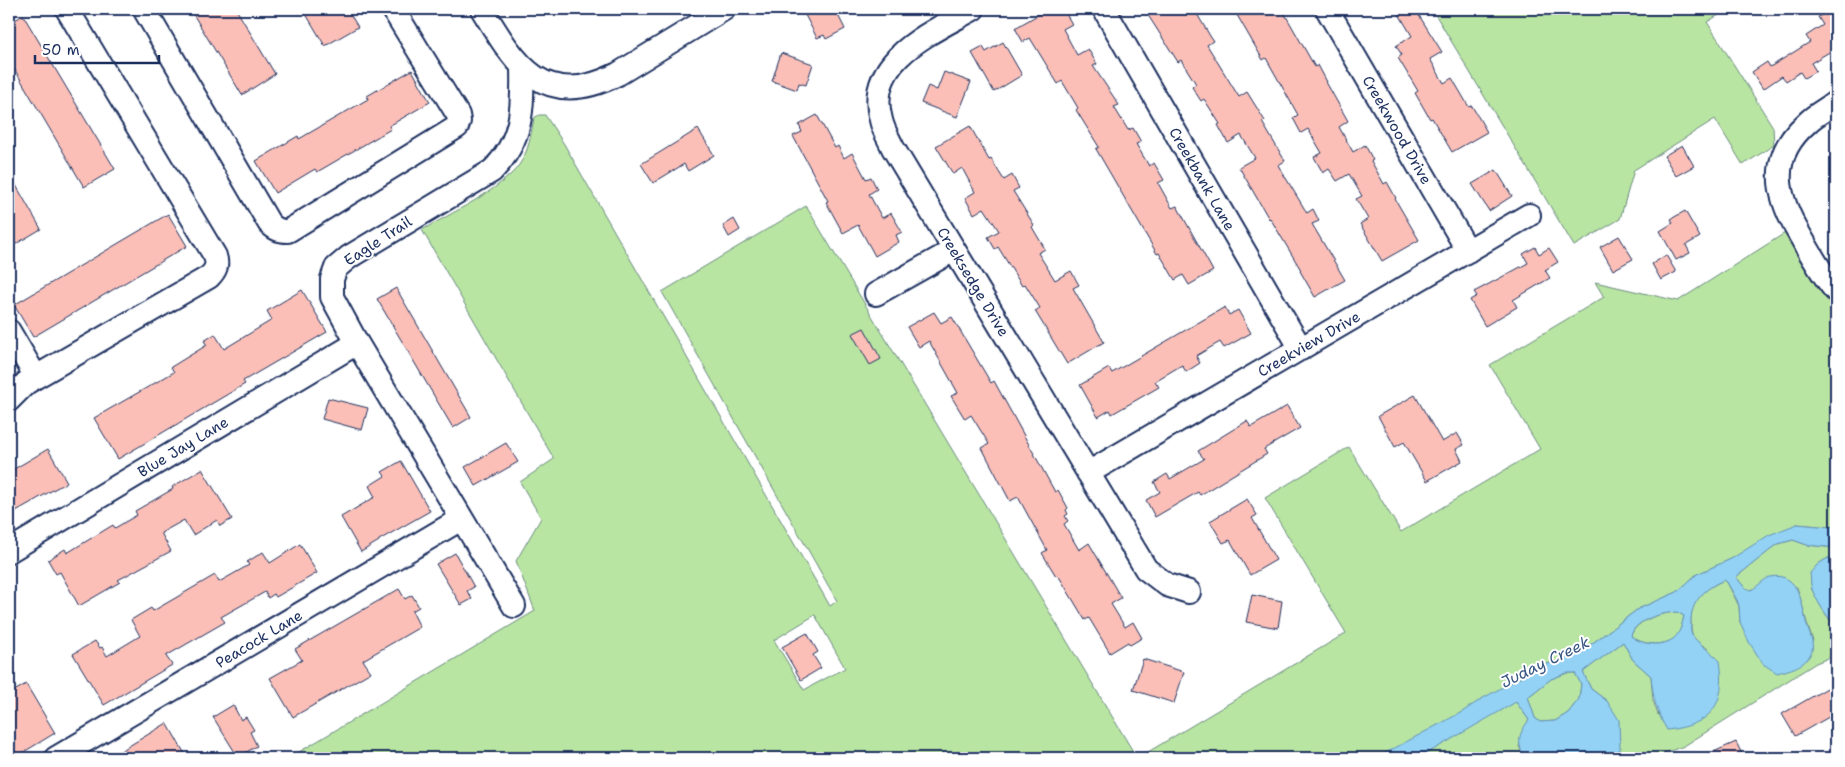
<svg xmlns="http://www.w3.org/2000/svg" width="1845" height="767" viewBox="0 0 1845 767" font-family="'Shantell Sans',sans-serif">
  <style>
    .green { fill: #b9e5a2; stroke: #6a8a80; fill-rule: evenodd }
    .water { fill: #93d2f4; stroke: #6391b8; fill-rule: evenodd }
    .building { fill: #fbbfb7; stroke: #1b2f5e }
    .lines { fill: none; stroke-linecap: round; stroke-linejoin: round }
    .minor-casing { stroke: #1b2f5e; stroke-width: 26 }
    .minor { stroke: #fff; stroke-width: 22 }
    .labels { text-anchor: middle; dominant-baseline: central; stroke-width: 4; stroke-linejoin: round; paint-order: stroke }
    .street-label { font-size: 15px; fill: #1b2f5e; stroke: #fff }
    .water-label { font-size: 16px; font-style: italic; fill: #395884; stroke: #fff }
  </style>
  <rect width="100%" height="100%" fill="#fff"/>
  <filter id="ink" filterUnits="userSpaceOnUse"><feTurbulence type="fractalNoise" baseFrequency=".02" numOctaves="2"/><feDisplacementMap in="SourceGraphic" scale="10" xChannelSelector="R" yChannelSelector="G"/><feConvolveMatrix kernelMatrix="1 2 1 2 8 2 1 2 1" color-interpolation-filters="sRGB"/></filter>
  <g filter="url(#ink)">
    <path class="green" d="M1432 9H1729L1707 22 1773 127 1774 145 1743 165 1715 119 1634 170 1620 219 1574 246Z
      M539 115H545L564 144 830 606 837 601 662 292 806 206 1137 758H289L535 611 516 561 541 518 520 482 554 459 422 230C448 215 502 189 519 165 529 151 531 134 534 118ZM815 615 845 668 804 690 774 640Z
      M1785 233 1836 308V524L1830 527 1797 524 1731 559 1697 574 1677 592 1638 609 1582 651 1565 659 1543 665 1516 702 1529 720 1519 746 1524 758H1138L1346 633 1265 498 1349 447 1401 532 1540 449 1490 365 1604 297 1595 282 1678 301Z
      M1793 540 1807 545 1836 548V559L1828 558 1818 564 1811 588C1818 599 1825 618 1836 625V655L1816 663 1684 746 1651 758H1613L1620 748 1607 701 1591 689 1583 672 1623 642 1633 660 1651 676 1653 700 1658 715 1708 649C1703 645 1696 642 1693 636 1691 633 1691 629 1691 624 1689 601 1704 589 1724 580L1727 582 1739 606 1740 622 1763 664 1813 641C1806 624 1803 605 1797 587L1751 590 1745 588 1736 577 1778 544Z
      M1677 612 1684 616C1682 623 1681 632 1675 638 1663 647 1642 645 1631 636 1636 619 1662 613 1677 612Z
      M1567 673H1575L1581 684 1579 699 1568 713 1555 721 1540 722 1535 718 1528 697 1551 679Z"/>
    <path class="water" d="M1797 524 1830 527 1836 524V548L1807 545 1793 540 1778 544 1736 577 1745 588 1751 590C1757 587 1764 579 1770 577 1800 571 1802 606 1807 626 1810 636 1816 645 1810 655 1804 667 1788 670 1777 673L1763 664 1749 642 1740 622 1739 606 1737 600 1727 582 1724 580C1705 588 1690 602 1691 623 1691 626 1690 632 1692 635 1694 640 1715 655 1720 661 1727 705 1711 725 1667 730 1656 711 1653 698 1651 676L1633 660 1623 642 1583 672 1591 689 1607 701 1619 720 1620 748 1613 758H1524C1517 741 1518 735 1529 720L1516 702 1419 758H1376L1462 712 1483 698 1543 665 1565 659 1582 651 1638 609 1677 592 1697 574 1731 559 1769 535ZM1677 612 1684 616C1682 624 1680 634 1673 639 1661 647 1642 645 1631 636 1635 619 1662 613 1677 612ZM1567 673H1575L1581 684 1579 699 1568 713 1555 721 1540 722 1535 718 1528 697 1551 679Z
      M1828 558 1836 559V625C1828 620 1815 598 1812 589 1810 584 1811 578 1810 573L1818 564Z"/>
    <path class="building" d="M190 9H236L275 74 242 95Z
      M303 9H347L358 27 325 46Z
      M816 9H835L845 29 826 39 824 35 817 38 805 15Z
      M1048 9H1063L1072 24 1063 29 1077 55 1088 49 1097 64 1093 66 1119 105 1114 107 1128 130 1133 128 1141 142 1136 144 1149 166 1154 163 1164 180 1158 183 1172 208 1177 206 1213 271 1189 285 1183 275 1175 280 1159 253 1157 254 1096 149 1099 147 1076 110 1078 108 1062 81 1058 84 1030 38 1023 42 1015 28Z
      M1144 9H1194L1213 41 1207 45 1239 97 1247 92 1265 121 1262 122 1285 161 1278 165 1307 213 1313 209 1319 221 1312 224 1345 280 1315 297 1300 271 1301 270 1270 218 1269 219 1239 167 1255 158 1241 135 1228 143 1218 125 1220 124 1204 99 1201 101 1192 87 1196 84 1181 60 1178 62Z
      M1247 9H1282L1315 67 1318 65 1327 82H1326L1348 121 1339 127 1353 152 1365 145 1373 160 1371 161 1384 184 1387 182 1396 198 1395 199 1419 240 1382 261 1360 224 1368 219 1356 199 1362 196 1349 174 1337 181 1329 169 1323 173 1314 157 1322 153 1308 129 1301 133 1293 118 1298 115 1266 58 1263 60 1237 15Z
      M1396 9H1415L1442 52 1430 59 1444 83 1452 78 1469 107 1472 106 1487 132 1452 152 1432 118 1430 119 1415 93 1418 91 1398 58 1402 55 1396 46 1412 36Z
      M1831 9 1836 17V48L1811 63 1816 71 1804 78 1800 72 1786 81 1782 76 1763 89 1752 72 1767 62 1770 67 1810 42 1806 36 1823 25 1818 17Z
      M23 15 115 169 84 187 9 60V24Z
      M1003 42 1022 75 994 92 972 53 983 47 986 52Z
      M781 53 813 64 806 85 799 83 797 90 772 81Z
      M412 70 430 102 389 126 391 129 317 172 315 169 275 193 256 161 298 136 299 139 368 99 367 96Z
      M944 72 971 82 957 117 921 103 928 86 937 90Z
      M817 115 835 148 838 146 844 158 852 153 866 179 871 177 877 189 869 194 882 218 891 213 902 232 896 235 899 242 875 256 858 225 843 233 826 202 828 201 793 136 802 132 799 125Z
      M970 126 989 160 991 159 1004 180 1012 175 1019 188 1013 191 1034 225 1032 227 1045 249 1038 253 1055 280 1071 271 1079 285 1073 288 1104 342 1067 364 1035 311 1040 308 1025 284 1022 286 998 247 995 249 988 237 999 231 984 208 974 214 965 198 975 192 962 168 953 174 936 146Z
      M698 129 714 155 688 171 684 164 653 183 641 164Z
      M1682 145 1694 166 1676 176 1664 156Z
      M1496 170 1512 196 1489 211 1472 184Z
      M9 173 41 229 9 248Z
      M1685 211 1700 237 1686 245 1690 253 1676 260 1660 231 1673 223 1671 219Z
      M168 214 187 246 33 337 14 305Z
      M734 219 740 230 729 237 723 226Z
      M1619 236 1633 259 1613 270 1600 247Z
      M1535 247 1539 254 1549 248 1558 262 1545 270 1550 278 1513 300 1517 307 1485 326 1470 300 1477 296 1474 292 1528 263 1523 254Z
      M1666 255 1676 272 1661 280 1652 264Z
      M396 288 471 417 453 428 377 299Z
      M302 290 327 332 243 381 245 384 118 459 94 418 174 372 171 367 207 345 204 341 215 334 224 349 272 320 267 311Z
      M1225 307 1229 315 1238 310 1251 333 1224 348 1220 342 1196 356 1200 363 1186 372 1182 365 1155 381 1159 387 1112 414 1110 410 1098 417 1080 385 1109 368 1112 373Z
      M934 312 941 323 952 317 991 383 994 381 1055 492 1058 490 1068 508 1066 510 1068 514 1065 516 1068 521 1064 524 1079 550 1089 543 1121 598 1111 604 1125 627 1133 622 1142 638 1130 645 1128 642 1110 653 1089 618 1085 620 1058 575 1056 576 1042 553 1047 550 1018 497 1010 501 982 448 989 444 971 415 965 419 951 396 958 393 929 341 919 347 907 327Z
      M864 328 881 359 870 365 852 334Z
      M1415 395 1442 442 1457 433 1464 445 1456 449 1462 461 1427 481 1404 442 1395 447 1378 416Z
      M328 398 368 408 362 430 322 419Z
      M1287 406 1300 428 1264 449 1267 454 1200 495 1198 492 1155 517 1146 500 1160 492 1154 482 1167 474 1170 479 1204 459 1198 451 1247 421 1251 427Z
      M506 443 518 462 476 486 465 467Z
      M48 449 67 482 9 515V472Z
      M401 461 430 511 379 540V541L361 552 341 517 375 497 369 486 385 476 382 472Z
      M202 469 232 519 220 526 217 520 193 535 184 520 161 533 171 551 118 580 120 582 79 606 60 572 56 574 48 560 65 549 67 553 113 525 115 528 137 515 135 511 173 489 172 487Z
      M1247 499 1257 515 1252 518 1276 560 1250 575 1230 540 1223 543 1210 521Z
      M300 544 317 573 276 597 274 594 268 598 265 592 221 617 225 622 166 656 172 665 104 705 73 654 95 641 100 648 102 647 107 656 140 636 131 620 151 608 153 611 215 575 219 582 249 565 247 562 263 552 270 563Z
      M455 553 474 587 467 591 472 599 461 605 436 564Z
      M399 589 405 599 412 595 419 607 412 611 420 627 363 660 371 672 293 717 270 678 302 660 295 649Z
      M1252 595 1282 601 1278 628 1246 622Z
      M807 633 818 652 813 655 821 668 801 680 782 647Z
      M1143 659 1184 672 1174 703 1133 690Z
      M1836 683V713L1795 736 1782 714Z
      M26 684 55 733 14 758H9V694Z
      M233 705 241 720 246 717 254 730 250 732 257 746 238 757 213 717Z
      M167 723 185 754 178 758H109Z
      M1736 742 1744 758H1700Z"/>
    <g class="lines">
      <g class="minor-casing">
        <path id="minor" d="M144 9 269 223C275 229 279 231 288 231L457 127 459 121 458 115 393 9
          M482 9C517 67 544 111 618 74L724 9
          M973 9C931 33 864 60 881 120 883 130 889 139 893 148L1146 569 1167 585 1189 592
          M1104 9 1301 349
          M1327 9 1468 251
          M1836 102C1827 109 1816 114 1808 122 1767 157 1776 196 1801 237 1812 256 1822 275 1836 291
          M876 294 954 250
          M9 331 36 377
          M9 400 26 383 36 377 209 277C216 270 218 265 215 256L67 9
          M1088 473 1529 215
          M9 551 357 343
          M514 606 357 343 332 297V279L336 268 349 257 492 171C523 140 523 108 522 67
          M56 758 461 519"/>
      </g>
      <use href="#minor" class="minor"/>
    </g>
  </g>
  <g class="labels">
    <g class="street-label">
      <text transform="translate(1397 130) rotate(60)">Creekwood Drive</text>
      <text transform="translate(1202 179) rotate(60)">Creekbank Lane</text>
      <text transform="translate(378 241) rotate(-33)">Eagle Trail</text>
      <text transform="translate(973 282) rotate(59)">Creeksedge Drive</text>
      <text transform="translate(1309 344) rotate(-30)">Creekview Drive</text>
      <text transform="translate(183 447) rotate(-31)">Blue Jay Lane</text>
      <text transform="translate(259 639) rotate(-31)">Peacock Lane</text>
    </g>
    <g class="water-label">
      <text transform="translate(1545 662) rotate(-26)">Juday Creek</text>
    </g>
  </g>
  <rect width="1845" height="767" fill="none" stroke="#fff" stroke-width="30"/>
  <rect x="15" y="15" width="1815" height="737" fill="none" stroke="#1b2f5e" stroke-width="2" filter="url(#ink)"/>
  <path d="M35 55v8h124v-8" fill="none" stroke="#1b2f5e" stroke-width="2.5"/>
  <text x="42" y="55" font-size="15" fill="#1b2f5e" stroke="#ffffff" stroke-width="4" paint-order="stroke">50 m</text>
</svg>
